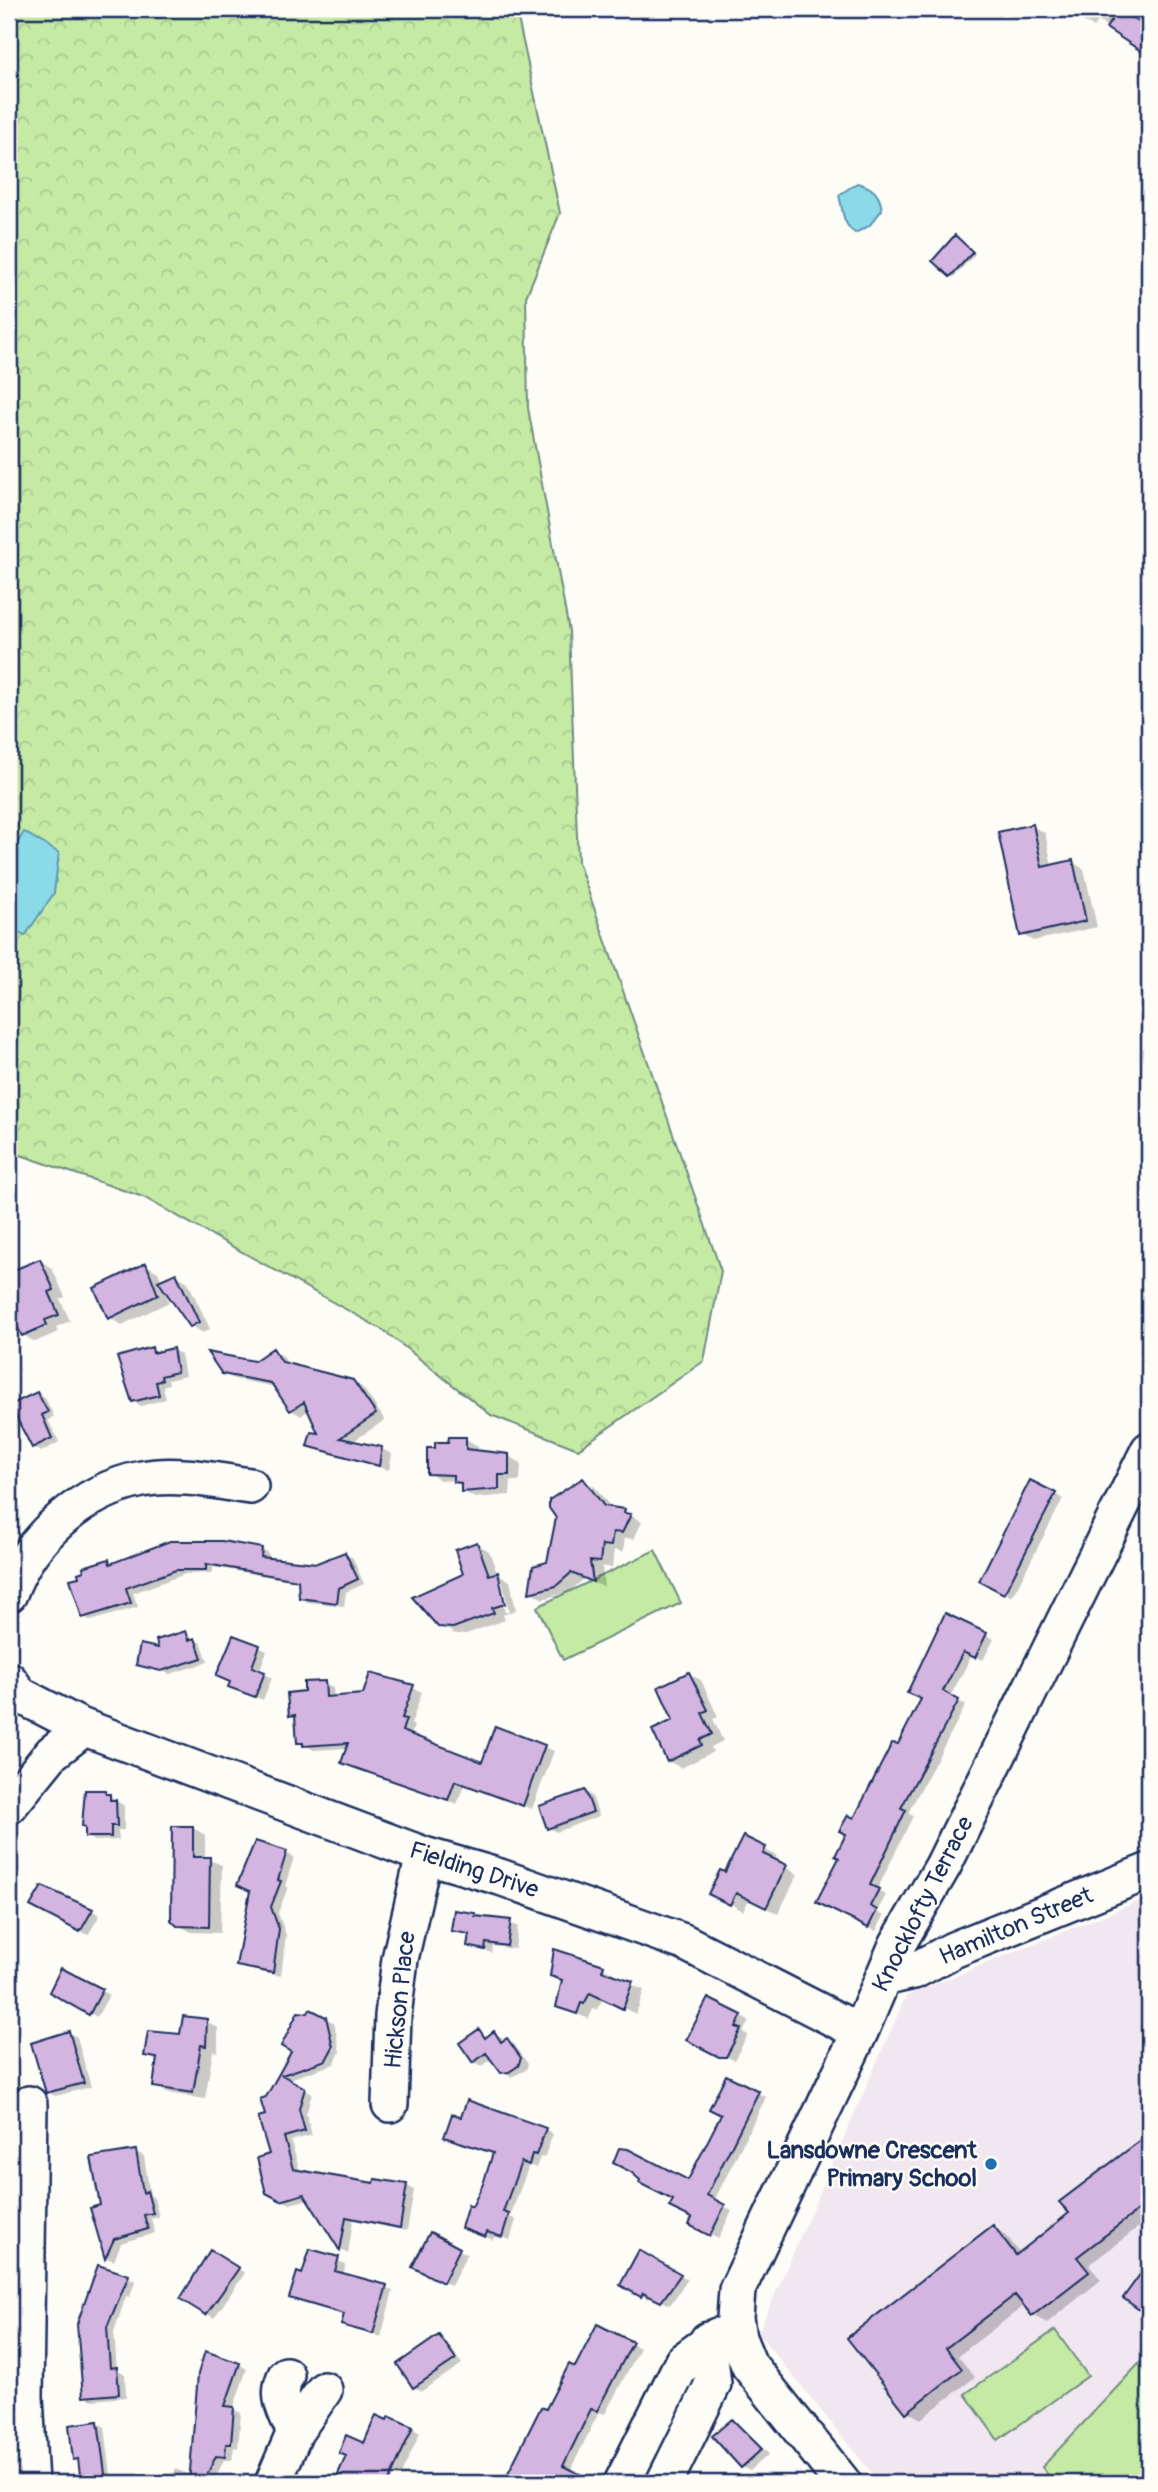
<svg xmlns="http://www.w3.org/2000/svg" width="1158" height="2492" viewBox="0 0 1158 2492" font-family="Pangolin,sans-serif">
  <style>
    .built { fill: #f1e7f0 }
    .green { fill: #c4eaa4; stroke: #708c81; stroke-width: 2 }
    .forest { fill: url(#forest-crowns); stroke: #708c81; stroke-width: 2 }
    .water { fill: #8bdae8; stroke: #5e96b1; stroke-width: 2 }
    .shadow { fill: #0003; fill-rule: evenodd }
    .building { fill: #d4b5e1; stroke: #1b2f5e; stroke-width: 2 }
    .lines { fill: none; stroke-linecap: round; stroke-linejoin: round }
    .minor-casing { stroke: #1b2f5e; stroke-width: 40 }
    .minor { stroke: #fdfcf7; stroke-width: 35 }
    .poi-dot { fill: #1f6fb2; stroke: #fdfcf7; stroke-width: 2.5 }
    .labels { text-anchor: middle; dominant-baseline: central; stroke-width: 5; stroke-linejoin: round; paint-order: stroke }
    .street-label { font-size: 24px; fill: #1b2f5e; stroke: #fdfcf7 }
    .poi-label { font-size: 24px; font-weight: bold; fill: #1b2f5e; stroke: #fdfcf7; text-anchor: end }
  </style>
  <defs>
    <pattern id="forest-crowns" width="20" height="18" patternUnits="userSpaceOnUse" patternTransform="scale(1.75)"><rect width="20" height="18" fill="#c4eaa4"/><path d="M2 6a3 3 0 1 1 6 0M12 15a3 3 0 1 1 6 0" fill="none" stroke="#a8c990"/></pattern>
  </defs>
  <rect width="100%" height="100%" fill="#fdfcf7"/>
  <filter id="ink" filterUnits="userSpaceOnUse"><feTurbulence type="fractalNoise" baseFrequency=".0143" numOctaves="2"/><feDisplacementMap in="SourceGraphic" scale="14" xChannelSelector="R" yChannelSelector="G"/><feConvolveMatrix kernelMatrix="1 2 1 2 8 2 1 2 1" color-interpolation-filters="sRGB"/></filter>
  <g filter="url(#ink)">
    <path class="built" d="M1149 1897V2353L1042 2466 1054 2483H880L758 2333 906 1996Z"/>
    <path class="green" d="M655 1550 681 1603 563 1660 537 1607Z
      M1055 2330 1088 2376 998 2440 965 2394Z
      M1149 2353V2483H1054L1042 2467Z"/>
    <path class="forest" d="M9 9H516L560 213 526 297 528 408 569 631 578 862 721 1271 704 1361 578 1449 491 1415 383 1330 143 1197 9 1151Z"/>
    <path class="water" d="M857 183C873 187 880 194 882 210L869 226 855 233C842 224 843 210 839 195Z
      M24 832 59 853 54 893 25 936 9 928V857Z"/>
    <path class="shadow" d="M888 9H923L897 15Z
      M1064 9H1118L1149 29V54L1098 21 1094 28Z
      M959 239 975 254 954 277 951 276Z
      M1032 826 1045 833 1052 866 1072 862 1084 869 1097 927 1033 941 1021 934Z
      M40 1261 52 1268 65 1297 60 1299 70 1321 56 1327 58 1332 35 1342 23 1335 9 1311V1268L16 1271Z
      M146 1265 158 1272 162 1282 176 1275 188 1282 210 1329 203 1333 191 1326 164 1290 169 1302 122 1325 110 1318Z
      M151 1349 159 1354 173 1350 181 1354 185 1376 168 1380 169 1384 163 1386 166 1399 141 1406 133 1401Z
      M273 1350 283 1356 289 1366 352 1381 363 1388 385 1420 352 1442 382 1449 392 1454 389 1470 319 1450 309 1445 321 1436 309 1410 301 1416 291 1410 276 1387 234 1379 223 1373 254 1363Z
      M37 1394 45 1398 54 1416 48 1420 59 1442 41 1452 33 1447Z
      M466 1439 478 1446V1452L509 1456 521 1463 520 1481H511L510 1495 475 1498 463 1491V1486L455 1481 440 1480 428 1473 450 1444Z
      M583 1480 595 1487 612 1509 624 1511 642 1522 634 1539 625 1538 623 1552 614 1550 612 1568 602 1566 604 1587 584 1579 568 1592 543 1599 531 1592 535 1567 549 1564Z
      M1055 1494 1063 1499 1012 1597 981 1580Z
      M477 1544 489 1551 497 1573 510 1581 516 1610 503 1615 505 1620 466 1634H455L434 1622 465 1575ZM498 1580H502L509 1612H505Z
      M262 1549 269 1554 268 1560 318 1565 345 1554 353 1558 364 1584 346 1592 344 1606 308 1602 301 1597 300 1582 213 1567V1573L185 1574 133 1593 138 1607 91 1621 83 1616 81 1578 108 1561 114 1564Z
      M946 1615 994 1639 983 1660 972 1655 950 1697 966 1705 908 1813 913 1816 877 1890 886 1895 877 1912 884 1916 876 1931 826 1906 855 1820 923 1699Z
      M185 1633 202 1644 208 1662 170 1674 138 1664Z
      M259 1647 267 1651 259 1671 272 1678 263 1700 238 1690Z
      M689 1674 701 1680 718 1717 713 1719 723 1741 711 1747 713 1752 681 1768 668 1761Z
      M392 1679 422 1692 411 1724 414 1726 411 1736 483 1764 496 1728 554 1751 532 1809 465 1785 457 1804 352 1768 343 1762 348 1748 314 1750 299 1742 298 1719 290 1715 306 1693 324 1683 333 1688 334 1698 364 1696Z
      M9 1739 15 1743V1759H9Z
      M584 1791 592 1796 599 1816 556 1832 548 1827Z
      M105 1792 124 1806V1830H118L119 1840 94 1841 87 1836Z
      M193 1828 205 1835V1858L222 1865 220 1933 191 1932 179 1925Z
      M744 1838 777 1856 774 1861 798 1874 778 1914 749 1899 743 1911 720 1898 725 1875Z
      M286 1853 294 1857 285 1886 288 1887 278 1913 286 1935 281 1976 246 1969 238 1965Z
      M71 1900 100 1915 88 1935 33 1905Z
      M475 1914 518 1926 515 1949 493 1946 492 1953 469 1945 470 1936 453 1930Z
      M555 1951 603 1967 615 1974 614 1977 644 1990 636 2014 603 1998 597 2010 593 2008 589 2019 558 2006 563 1982 552 1976Z
      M51 1991H102L109 1995 97 2017Z
      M708 2000 749 2021 743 2032 748 2035 734 2060 696 2044Z
      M326 2018 334 2023 340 2052 334 2064 287 2080 312 2094 306 2114 312 2135 291 2141 300 2172 375 2185H406L414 2190 407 2231 353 2220 348 2254 341 2250 309 2199 290 2204 268 2192 271 2155 267 2099 294 2051Z
      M206 2021 218 2028V2052L213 2051 205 2099 167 2093 155 2086 158 2062 146 2055Z
      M479 2031 488 2038 494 2033 514 2044 528 2064 526 2070 511 2077 493 2059 482 2066 474 2062Z
      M69 2033 77 2037 91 2087 55 2096 48 2092Z
      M727 2077 766 2097 714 2201 732 2211 718 2239 691 2224 694 2218 689 2182 723 2115Z
      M545 2129 553 2134 544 2158 540 2157 536 2168 529 2165 510 2217 516 2220 510 2240 495 2235 493 2240 463 2228 484 2184 494 2154 454 2140Z
      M1145 2139 1149 2141V2219L1089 2265 1101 2280 1047 2323 1033 2315 1025 2305 958 2356 975 2377 921 2419 907 2411 993 2227 1006 2235 1020 2253 1071 2214Z
      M136 2152 144 2156 150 2195 154 2198 159 2217 151 2219 155 2233 121 2243 114 2261 107 2258 93 2209 102 2206Z
      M430 2235 467 2254 451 2286 414 2266Z
      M311 2251 346 2264 343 2275 393 2291 381 2337 343 2324 346 2315 291 2297 303 2276Z
      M210 2253 245 2273 214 2318 182 2299Z
      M640 2253 688 2279 670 2305 651 2295 649 2299 623 2285Z
      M128 2277 135 2281 130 2297 126 2296 114 2332 117 2369 125 2374 126 2397 93 2400 85 2396 79 2324Z
      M598 2326 640 2348 605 2414 599 2412 564 2483H505L542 2409 547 2412 576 2369Z
      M439 2337 447 2342 462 2364 422 2391 414 2387Z
      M239 2364 247 2369 233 2409 241 2413 238 2448 234 2447 232 2460H224L213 2483H169L176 2469 191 2476Z
      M732 2421 769 2454 750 2471 742 2467Z
      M97 2423 105 2427 112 2483H83L80 2462 75 2459Z
      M412 2428 420 2433 400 2477 387 2469 381 2483H335L348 2456 365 2445Z"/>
    <path class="building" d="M1119 9 1149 28V37L1141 51 1106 28Z
      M955 235 973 252 950 277 932 261Z
      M1033 824 1042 867 1073 860 1086 921 1020 936 998 832Z
      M40 1259 54 1290 49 1292 59 1315 45 1320 47 1325 22 1336 14 1320 9 1322V1272Z
      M146 1263 158 1295 108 1319 94 1288Z
      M176 1273 199 1322 190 1327 158 1281Z
      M152 1347 153 1353 173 1348 177 1372 161 1376 162 1380 156 1382 159 1395 132 1402 117 1357Z
      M273 1348 282 1362 353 1380 376 1414 340 1438 382 1447 379 1466 307 1446 311 1432 318 1433 304 1402 290 1411 271 1383 222 1374 207 1352 254 1361Z
      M37 1392 48 1412 42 1415 52 1438 32 1448 10 1405Z
      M449 1437H466V1449L509 1454V1475H499V1489L461 1492V1483L453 1482V1475L427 1474V1448H435V1442H448Z
      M583 1478 604 1506 625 1509 624 1513 631 1514 625 1527 622 1533 613 1532 611 1546 602 1545 600 1562 590 1561 593 1582 571 1573 556 1586 529 1593 533 1566 547 1562 556 1518 549 1508V1500Z
      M1030 1480 1056 1493 1004 1594 979 1581Z
      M170 1541H222L262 1548 261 1557 317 1563 345 1552 358 1579 339 1588 337 1603 299 1598 298 1580 206 1564V1570H176L126 1588 131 1603 82 1618 70 1579 79 1577 78 1573 84 1571 83 1567 109 1559 110 1564Z
      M477 1542 489 1575 498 1572 505 1604 492 1608 494 1613 453 1628 438 1627 412 1597 463 1574 455 1550Z
      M945 1613 987 1633 975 1658 963 1652 943 1691 959 1700 901 1808 906 1810 870 1885 879 1889 870 1906 877 1910 868 1928 816 1902 839 1858 835 1856 846 1834 839 1831 848 1815 854 1818 892 1743 898 1744 921 1699 907 1693Z
      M186 1631 189 1640 195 1638 202 1658 161 1671 136 1665 140 1644 158 1648 156 1640Z
      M233 1635 260 1645 252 1667 265 1672 255 1697 228 1687 230 1682 216 1676Z
      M689 1672 708 1710 702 1713 712 1734 700 1740 702 1745 667 1762 652 1730 673 1720 658 1687Z
      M370 1673 414 1685 402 1718 406 1719 402 1731 482 1762 495 1726 545 1745 523 1806 455 1781 448 1800 341 1763 348 1743 303 1746V1743H297L295 1715 289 1716 287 1693 304 1691V1682L325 1681 326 1697 363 1694Z
      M85 1790H105L106 1794H110V1800H116L117 1826H111V1837H85V1827L82 1826Z
      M585 1790 593 1812 547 1829 539 1806Z
      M172 1826H193V1857H210L209 1927 177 1926 171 1920Z
      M743 1836 766 1847 763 1854 787 1865 766 1908 736 1893 730 1905 708 1894 720 1870 725 1872Z
      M255 1841 287 1851 278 1880 281 1881 271 1907 279 1929 273 1973 236 1966 250 1891 237 1885Z
      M42 1886 93 1909 80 1932 30 1906Z
      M454 1910 475 1913V1916L511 1920 507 1946 486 1943 485 1950 467 1946 469 1934 451 1931Z
      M554 1949 604 1965 602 1971 633 1981 623 2009 590 1993 584 2004 581 2003 577 2014 556 2007 562 1980 550 1976Z
      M61 1968 103 1989 89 2015 49 1992Z
      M708 1998 742 2015 736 2027 741 2029 726 2057H719L686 2040Z
      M310 2009 326 2017 333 2047 326 2060 282 2075 305 2088 299 2109 305 2131 284 2137 293 2169 374 2183 375 2179 407 2184 400 2228 346 2217 340 2251 304 2194 281 2201 266 2193 257 2158 269 2154 258 2117 265 2115 260 2099 266 2097 291 2052 281 2046 298 2012 308 2013Z
      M183 2016 207 2019 206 2046 201 2045 193 2093 153 2087 157 2058 144 2056 148 2031 180 2034Z
      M479 2029 485 2038 494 2031 501 2042 507 2038 521 2058 518 2066 509 2072 501 2073 486 2053 473 2063 459 2043Z
      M69 2031 84 2083 46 2093 31 2043Z
      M726 2075 759 2091 707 2195 725 2205 710 2236 689 2225 692 2218 669 2207 673 2200 639 2183 640 2180 631 2172 613 2163 619 2148 628 2149 688 2180 721 2115 709 2109Z
      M467 2100 546 2128 536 2155 532 2154 529 2165 521 2162 503 2212 509 2214 502 2237 487 2232 485 2237 461 2228 468 2205 472 2207 483 2184 493 2153 444 2137 452 2114 461 2117Z
      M1149 2134V2202L1077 2257 1089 2272 1032 2316 1015 2295 946 2348 962 2369 906 2413 847 2338 993 2225 1016 2255 1069 2213 1059 2202Z
      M136 2150 143 2193 147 2191 153 2213 144 2215 148 2229 114 2239 105 2259 90 2208 100 2205 91 2157Z
      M430 2232 460 2248 443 2283 412 2267Z
      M310 2249 339 2257 335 2271 387 2285 373 2334 341 2325 344 2314 289 2298 297 2272 302 2274Z
      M210 2250 239 2268 206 2315 180 2299Z
      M639 2250 681 2274 661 2302 643 2293 641 2297 620 2285Z
      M1149 2262V2317L1123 2298Z
      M98 2265 129 2275 107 2327 110 2368 117 2367 119 2394 83 2397 77 2324Z
      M597 2324 633 2342 597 2411 591 2409 563 2466 598 2483H503L541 2407 546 2409 569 2364 575 2367Z
      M439 2335 456 2359 413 2388 397 2364Z
      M205 2351 240 2363 225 2406 234 2407 231 2444H226L225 2457 216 2456 203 2483H189L198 2374Z
      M376 2415 387 2420 389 2416 413 2427 388 2483H334L346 2456 339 2453 346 2435 364 2443Z
      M732 2419 762 2449 741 2468 712 2436Z
      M98 2421 106 2481 81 2483 78 2459 73 2460 69 2425Z"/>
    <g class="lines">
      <g class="minor-casing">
        <path id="minor" d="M9 1594C29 1537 83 1491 142 1479 176 1472 216 1481 250 1486
          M9 1680 20 1695 80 1726 424 1855 500 1877 684 1942 860 2032
          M9 1806 52 1753 75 1735 80 1726
          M883 1978 914 1971 953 1950 1149 1871
          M29 2104 25 2397 30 2483
          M390 2104 393 2016 400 1959 424 1855
          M738 2338 749 2365 843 2483
          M286 2375C275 2396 286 2412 295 2432
          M273 2483 295 2432 324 2390
          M622 2483 683 2361 717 2336 738 2338 735 2318 737 2290 860 2032 897 1945 943 1866 1149 1450
          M664 2483 713 2384 708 2340"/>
      </g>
      <use href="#minor" class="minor"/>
    </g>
  </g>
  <circle class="poi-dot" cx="991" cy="2164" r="7"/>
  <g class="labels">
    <g class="street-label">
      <text transform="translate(474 1870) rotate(18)">Fielding Drive</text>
      <text transform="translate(923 1904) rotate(-63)">Knocklofty Terrace</text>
      <text transform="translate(1016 1926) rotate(-23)">Hamilton Street</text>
      <text transform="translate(400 2000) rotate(-84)">Hickson Place</text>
    </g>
    <g class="poi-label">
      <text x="977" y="2150">Lansdowne Crescent<tspan x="977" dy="28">Primary School</tspan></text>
    </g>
  </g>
  <rect width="1158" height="2492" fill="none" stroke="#fdfcf7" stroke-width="35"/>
  <rect x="18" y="18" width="1123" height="2457" fill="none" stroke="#1b2f5e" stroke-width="2.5" filter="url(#ink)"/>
</svg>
